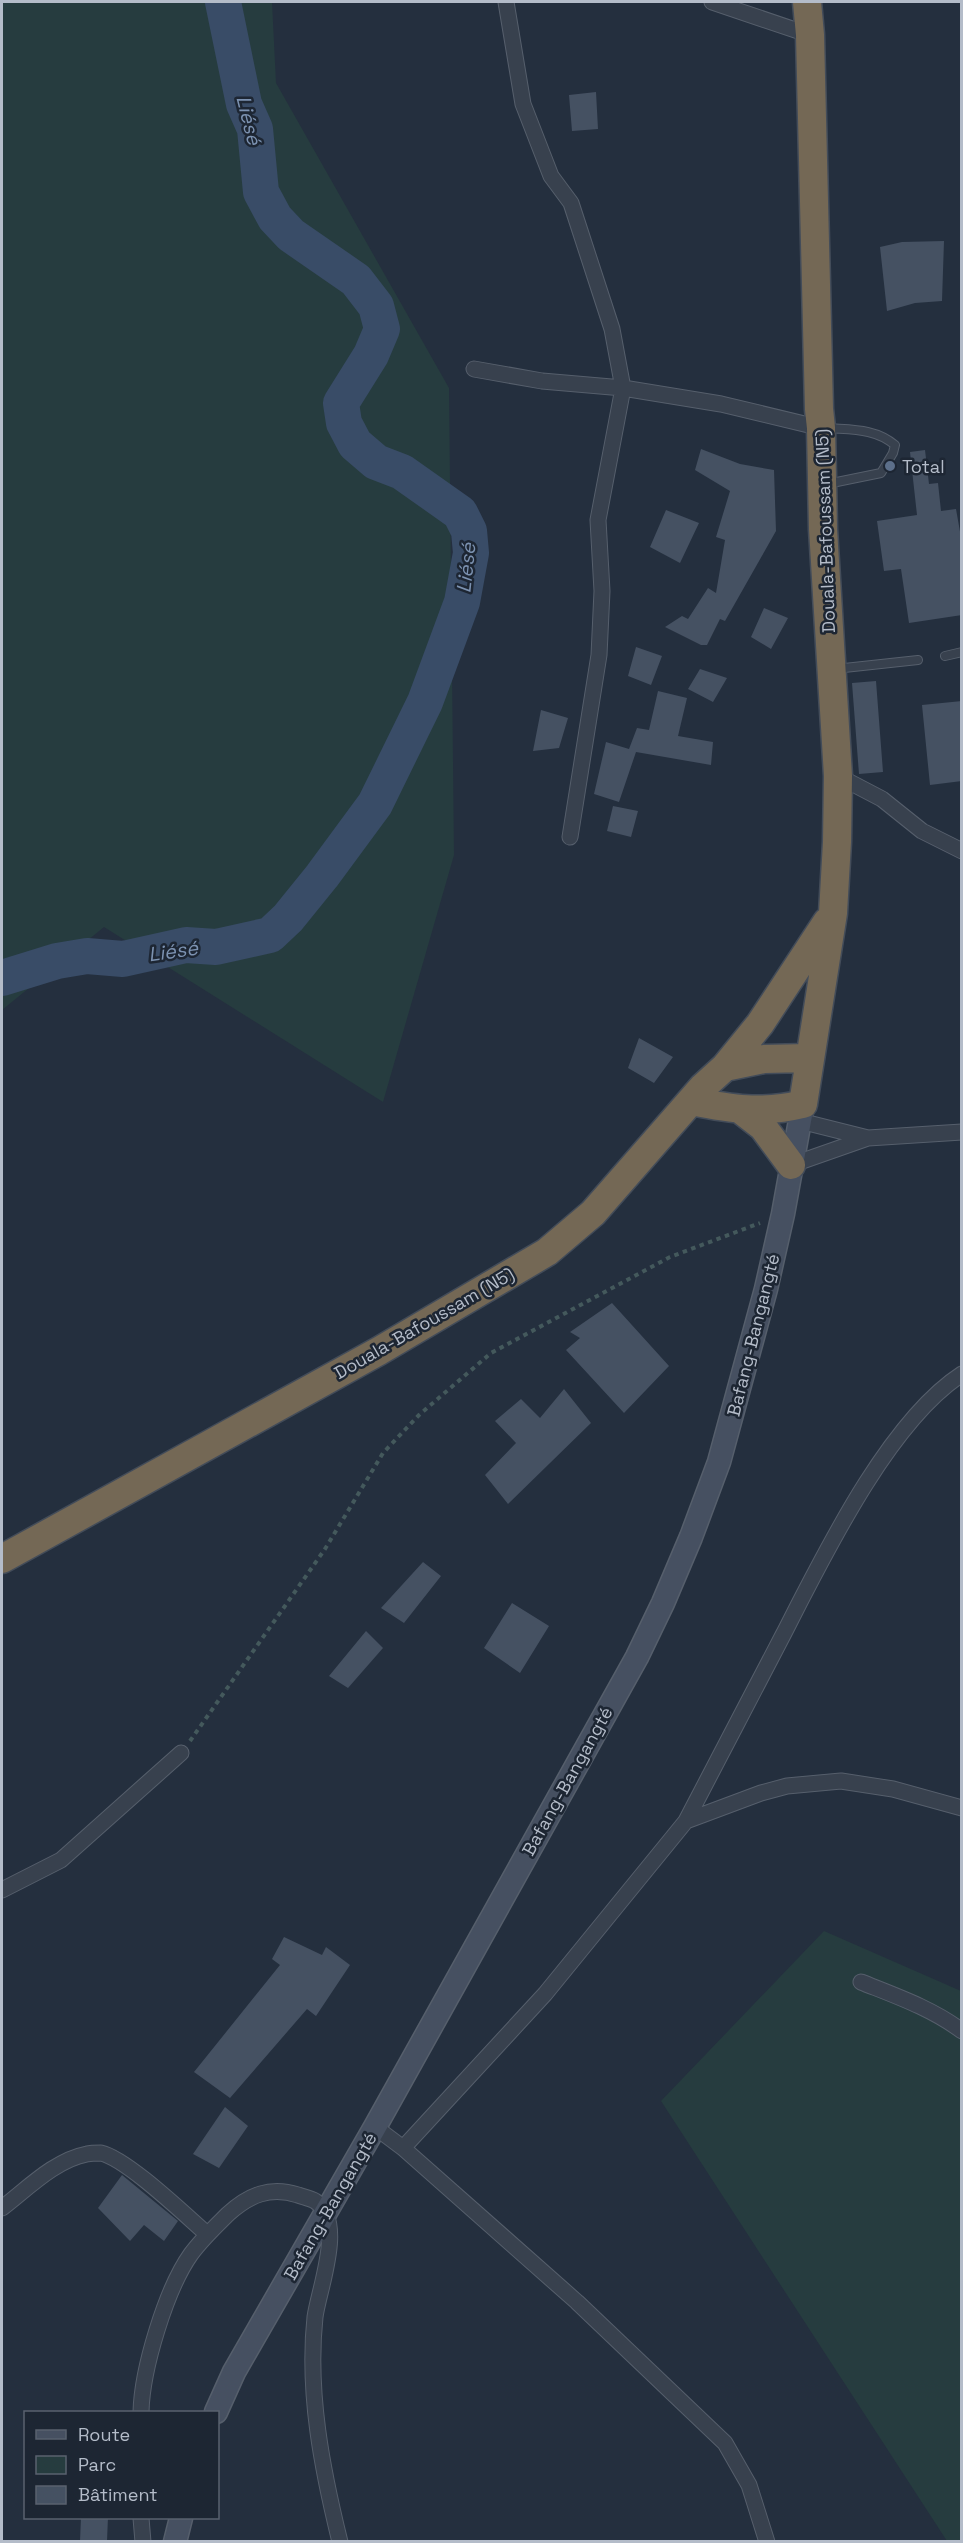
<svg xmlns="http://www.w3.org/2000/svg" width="963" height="2543" viewBox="0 0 963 2543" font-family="'Space Grotesk',sans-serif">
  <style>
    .green { fill: #263c3f }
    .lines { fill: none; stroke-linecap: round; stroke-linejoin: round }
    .river { stroke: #394c67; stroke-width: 36 }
    .building { fill: #455162 }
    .lane-casing { stroke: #565f6c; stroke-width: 10 }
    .street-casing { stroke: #565f6c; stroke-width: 17 }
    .secondary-casing { stroke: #565f6c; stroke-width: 25 }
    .highway-casing { stroke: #434c59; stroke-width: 31 }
    .path { stroke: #44595c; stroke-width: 4; stroke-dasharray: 4.5 4.5; stroke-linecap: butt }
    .lane { stroke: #38414e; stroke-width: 8 }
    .street { stroke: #38414e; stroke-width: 15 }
    .secondary { stroke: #465061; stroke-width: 22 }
    .highway { stroke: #746855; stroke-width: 28 }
    .service-dot { fill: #5c6f8a; stroke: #1d2633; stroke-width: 2 }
    .labels { text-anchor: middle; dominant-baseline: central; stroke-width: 5; stroke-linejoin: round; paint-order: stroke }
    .poi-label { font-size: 18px; fill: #b4bcc9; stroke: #1d2633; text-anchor: start }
    .street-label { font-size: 18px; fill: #b4bcc9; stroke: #1d2633 }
    .water-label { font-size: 20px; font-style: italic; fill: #7c92b1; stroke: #1d2633 }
  </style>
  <rect width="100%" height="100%" fill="#242f3e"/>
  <path class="green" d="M2 2H272L276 83 449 388 454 855 383 1102 104 927 2 1010Z
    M824 1931 961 1991V2541H947L661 2101Z"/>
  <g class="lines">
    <path class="river" d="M2 978 57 961 87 956 123 959 186 945 216 947 270 935 288 918 322 876 375 804 425 702 462 602 471 553 469 531 460 513 402 472 376 462 355 444 344 423 341 403 371 355 382 329 376 306 356 280 291 235 275 218 261 192 255 129 244 104 223 2"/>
  </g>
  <path class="building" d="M596 92 598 129 572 131 569 95Z
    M944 241 942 301 915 303 887 311 880 247 902 242Z
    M701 449 740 464 774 470 776 531 725 621 720 619 707 645H701L665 627 682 616 688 619 708 588 716 593 725 540 716 537 730 491 695 470Z
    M925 450 929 484 938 483 941 511 956 509 962 543V615L909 623 901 569 884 571 877 521 917 515 910 452Z
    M666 510 699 523 680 563 650 547Z
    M764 608 788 618 771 649 751 637Z
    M636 647 662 656 651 685 628 676Z
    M700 669 727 678 713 702 688 689Z
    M876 681 883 772 859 774 852 683Z
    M658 691 687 698 678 736 713 742 711 765 636 752 619 802 594 794 606 742 629 749 637 728 649 730Z
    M962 701V781L930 785 922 705Z
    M541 710 568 718 559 748 533 751Z
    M613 806 638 811 631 837 607 831Z
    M639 1038 673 1057 654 1083 628 1068Z
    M612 1303 669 1366 624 1413 566 1350 580 1338 570 1332Z
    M564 1389 591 1423 508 1504 485 1475 516 1443 495 1421 521 1399 540 1418Z
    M423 1562 441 1576 404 1623 381 1608Z
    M512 1603 549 1626 520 1673 484 1648Z
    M366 1631 383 1648 348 1688 329 1676Z
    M284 1937 322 1955 326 1947 350 1965 316 2016 307 2009 230 2098 194 2072 280 1965 272 1959Z
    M225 2107 248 2126 219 2168 193 2154Z
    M122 2175 178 2221 164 2241 144 2225 130 2241 98 2208Z
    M81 2517H108L107 2541H80Z"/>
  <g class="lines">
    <g class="lane-casing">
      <path id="lane" d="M827 484 881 473 893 453 895 445C875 428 851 430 827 428
        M945 656 962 652
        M835 669 918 660"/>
    </g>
    <g class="street-casing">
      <path id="street" d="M506 2 523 104 551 176 571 203 612 329 623 388 598 520 602 591 599 655 570 837
        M712 2 810 35
        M474 369 542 381 623 388 721 404 821 428
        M838 776 882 799 922 831 962 851
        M800 1121 868 1138 962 1132
        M791 1165 868 1138
        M686 1821C718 1759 751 1697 783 1635 823 1557 888 1422 962 1374
        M2 1890 61 1860 181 1753
        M861 1982C896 1996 931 2008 962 2031
        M375 2127 403 2148 577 2302 725 2443 749 2485 767 2542
        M403 2148 545 1994 686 1821 761 1793 787 1786 841 1781 893 1789 962 1808
        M2 2208C27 2189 55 2160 87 2154 91 2153 97 2153 101 2153 127 2159 184 2214 207 2234
        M141 2412C142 2369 166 2289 191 2254 202 2239 215 2227 228 2214 249 2195 270 2186 298 2195 303 2197 310 2198 315 2201 346 2221 319 2288 315 2317 307 2392 322 2469 340 2542
        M141 2518 143 2542"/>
    </g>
    <g class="secondary-casing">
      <path id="secondary" d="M216 2412 234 2372 375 2127 637 1657 663 1603 691 1537 719 1462 766 1289 783 1214 803 1104
        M175 2542 181 2518"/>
    </g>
    <g class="highway-casing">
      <path id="highway" d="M725 1067 760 1024 827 922
        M691 1101C732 1109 761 1114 803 1104L833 913 837 842 838 776 823 529 821 428 819 409 810 35 807 2
        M741 1110 763 1127 791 1165
        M2 1559 379 1351 547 1252 593 1213 703 1087 725 1067 764 1059 808 1058"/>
    </g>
    <path class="path" d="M190 1741 325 1549 383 1453 419 1415 491 1353 670 1257 760 1223"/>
    <use href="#lane" class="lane"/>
    <use href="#street" class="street"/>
    <use href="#secondary" class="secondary"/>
    <use href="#highway" class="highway"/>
  </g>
  <circle class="service-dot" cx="890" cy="466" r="6"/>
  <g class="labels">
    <g class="poi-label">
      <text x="902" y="466">Total</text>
    </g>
    <g class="street-label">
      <text transform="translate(825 531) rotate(-92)">Douala-Bafoussam (N5)</text>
      <text transform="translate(424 1323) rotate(-30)">Douala-Bafoussam (N5)</text>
      <text transform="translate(753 1335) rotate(-76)">Bafang-Bangangté</text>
      <text transform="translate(567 1781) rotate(-61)">Bafang-Bangangté</text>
      <text transform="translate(330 2206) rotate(-60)">Bafang-Bangangté</text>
    </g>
    <g class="water-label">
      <text transform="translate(249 120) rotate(76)">Liésé</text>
      <text transform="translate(466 568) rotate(-84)">Liésé</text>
      <text transform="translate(173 951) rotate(-8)">Liésé</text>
    </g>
  </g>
  <rect width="963" height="2543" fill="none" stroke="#b4bcc9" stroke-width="6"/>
  <rect x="24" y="2411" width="195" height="108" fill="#1d2633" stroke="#59626f" stroke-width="1.5"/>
  <rect x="36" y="2430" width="30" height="9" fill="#465061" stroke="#59626f" stroke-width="1.5"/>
  <text x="78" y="2441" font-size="18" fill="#b4bcc9">Route</text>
  <rect x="36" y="2456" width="30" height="18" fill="#263c3f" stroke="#59626f" stroke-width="1.5"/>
  <text x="78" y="2471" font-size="18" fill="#b4bcc9">Parc</text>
  <rect x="36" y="2486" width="30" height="18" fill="#455162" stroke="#59626f" stroke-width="1.5"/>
  <text x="78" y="2501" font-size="18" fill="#b4bcc9">Bâtiment</text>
</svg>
